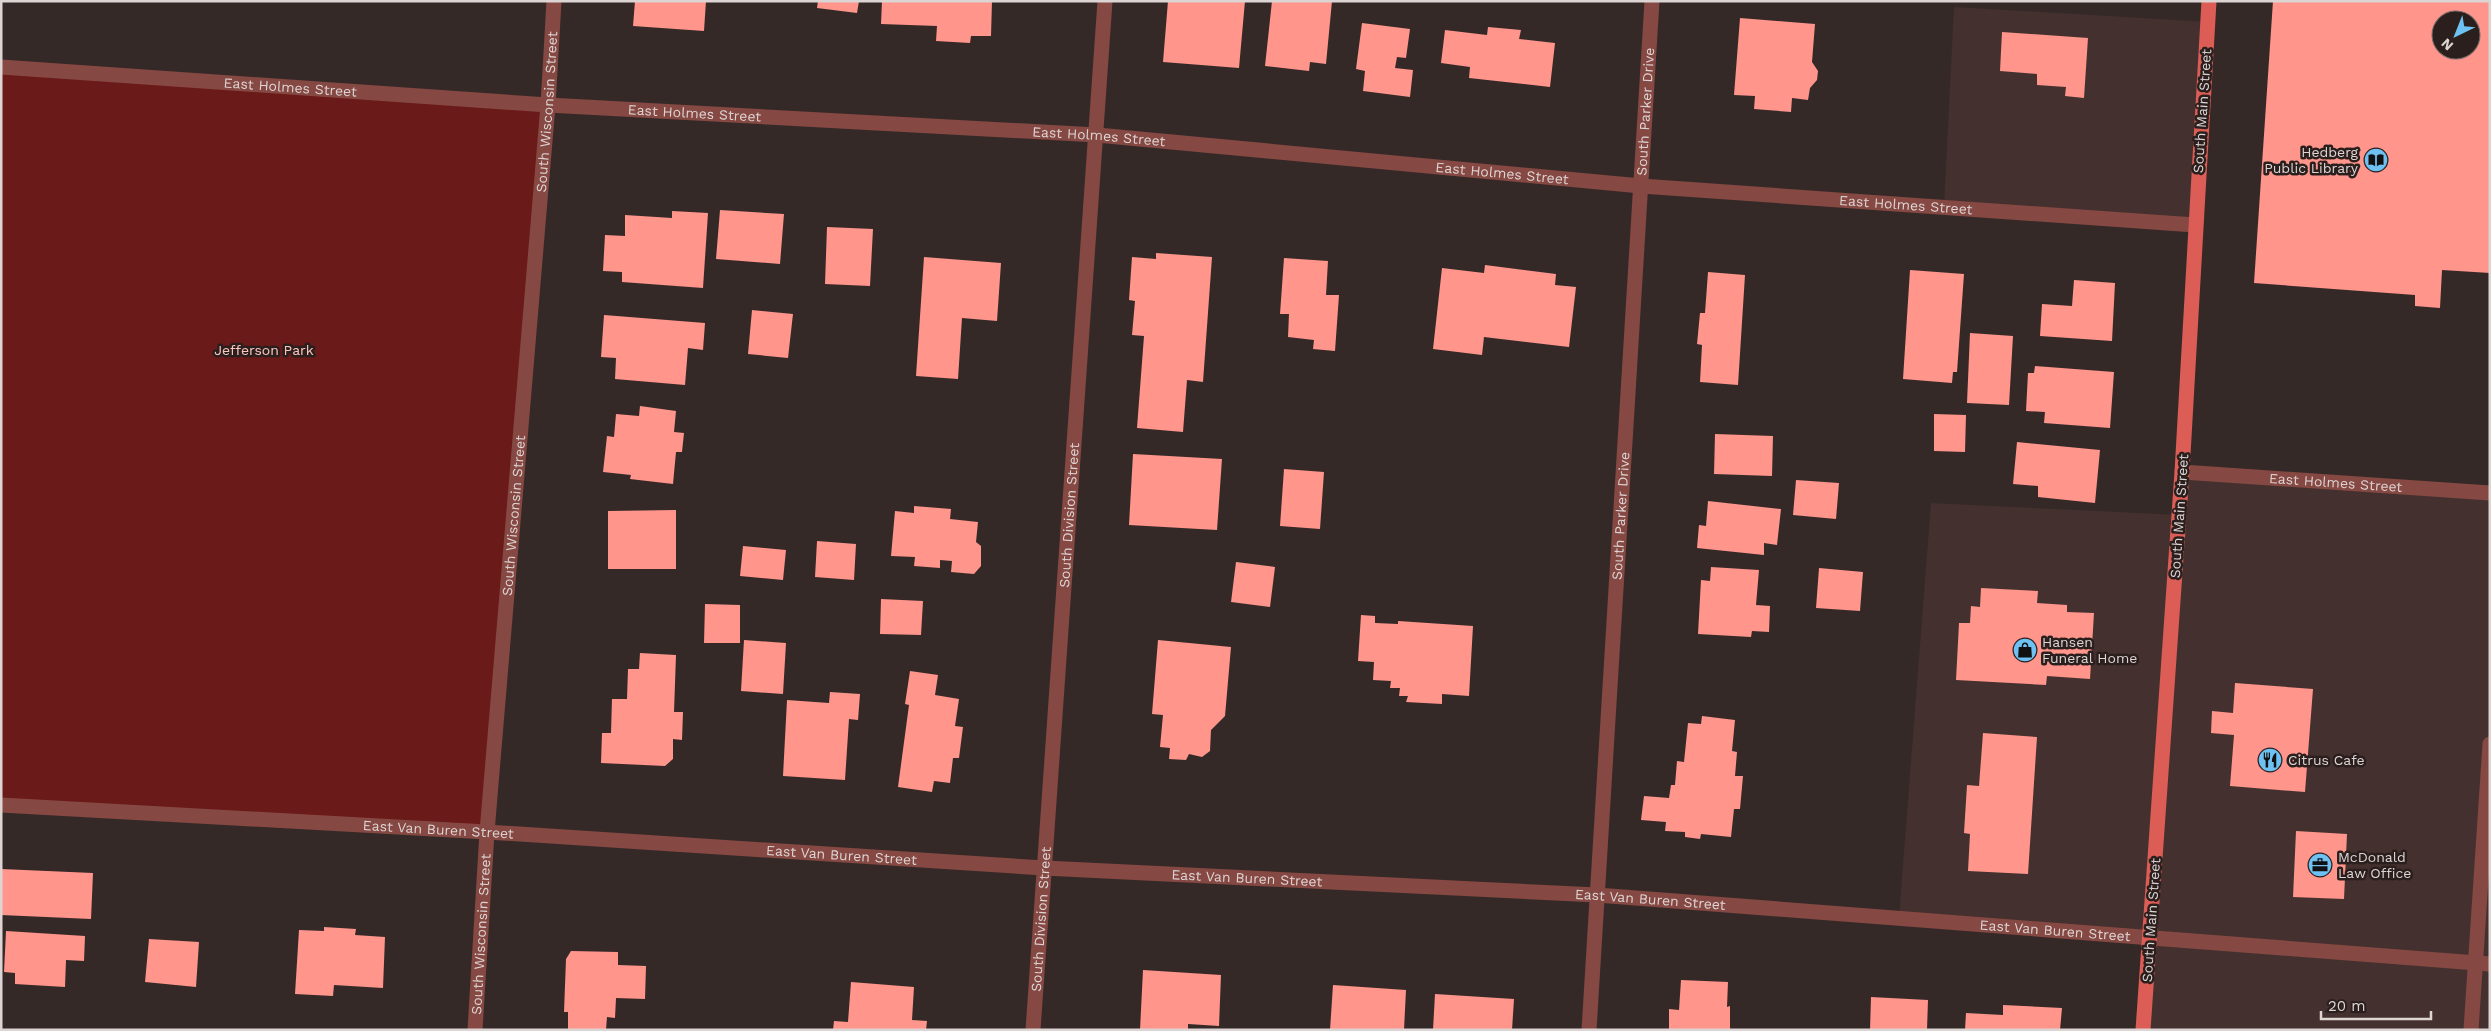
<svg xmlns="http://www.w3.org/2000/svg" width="2491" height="1031" viewBox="0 0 2491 1031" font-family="'Work Sans',sans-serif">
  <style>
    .built { fill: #44312f }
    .green { fill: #6a1a18 }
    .building { fill: #ff958b; fill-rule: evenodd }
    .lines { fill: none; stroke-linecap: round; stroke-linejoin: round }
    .minor { stroke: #864842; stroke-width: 15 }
    .major { stroke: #db5d55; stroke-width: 15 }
    .labels { text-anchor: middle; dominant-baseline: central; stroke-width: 5; stroke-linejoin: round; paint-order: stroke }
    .street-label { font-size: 14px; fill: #ddd5d4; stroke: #2b1f1e }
    .poi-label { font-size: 14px; fill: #ddd5d4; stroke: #2b1f1e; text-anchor: start }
    .park-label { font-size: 14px; fill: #fdc6c0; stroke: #2b1f1e }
  </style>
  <rect width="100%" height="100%" fill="#352928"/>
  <path class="built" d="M1954 7 2208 22 2195 225 1944 207Z
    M2182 472 2490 493V1030H2143L2149 939 1899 918 1931 503 2179 515Z"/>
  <path class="green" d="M1 67 548 105 487 832 1 805Z"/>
  <path class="building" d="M635 1H706L704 31 633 26Z
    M818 1H859L857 13 817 8Z
    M882 1H992L991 36H971L970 43 936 41 937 26 881 24Z
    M1168 1H1245L1239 68 1163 62Z
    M1272 1H1332L1326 64 1310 62 1309 71 1265 66Z
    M2273 1H2490V273L2442 270 2440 308 2415 306V295L2254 283ZM2441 20H2471V50H2441Z
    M1740 18 1815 24 1812 62 1818 71 1817 80 1810 88 1808 100 1792 98 1791 112 1754 109 1755 96 1734 95Z
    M1362 23 1410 29 1406 58 1397 57 1395 68 1413 70 1410 97 1363 91 1365 71 1356 69Z
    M1488 27 1521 30 1519 39 1555 43 1550 87 1469 78 1470 67 1441 63 1445 30 1487 35Z
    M2002 32 2088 38 2084 98 2065 96 2066 87 2037 85V74L2000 71Z
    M720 210 784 214 780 264 716 259Z
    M672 211 708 213 703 288 622 282V272L603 271 605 235 625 236V215L672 218Z
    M827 227 873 229 870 286 825 284Z
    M1156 253 1212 257 1203 382 1187 380 1183 432 1137 428 1144 336 1132 335 1135 301 1129 300 1132 257 1156 259Z
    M924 257 1001 263 997 321 962 318 958 379 916 376Z
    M1284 258 1328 261 1326 295H1339L1335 351 1313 349 1314 340 1288 337 1289 314H1280Z
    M1485 265 1556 274 1555 285 1576 287 1569 347 1484 337 1482 355 1433 349 1442 268 1484 273Z
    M1910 270 1964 274 1957 372H1953L1952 383 1903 379Z
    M1708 272 1745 275 1738 385 1700 382 1702 345 1697 344 1700 313H1705Z
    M2074 280 2115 283 2112 341 2040 336 2042 304 2072 306Z
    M752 310 793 314 788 358 748 354Z
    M604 315 705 323 703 350 688 348 685 385 615 379 616 358 601 357Z
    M1970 333 2013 336 2009 405 1967 403Z
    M2035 366 2114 372 2110 428 2044 423 2045 412 2026 411 2028 373H2034Z
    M640 406 676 411 674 432 684 433 682 452H676L673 484 630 479 631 475 603 472 607 436 614 437 616 414 639 416Z
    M1934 414 1966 415 1965 452 1934 451Z
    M1715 434 1773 436 1772 476 1714 474Z
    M2017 442 2100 450 2095 503 2038 497V486L2013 484Z
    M1133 454 1222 459 1217 530 1129 525Z
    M1284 469 1324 472 1320 529 1280 526Z
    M1796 480 1839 483 1836 519 1793 515Z
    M1708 501 1781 509 1777 545 1764 543V555L1697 548 1699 525 1706 526Z
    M914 506 951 509 950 519 978 522 976 542 981 546V566L974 574 951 572 952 561 940 560V568L914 566 915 557 891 556 895 511 914 513Z
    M676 510V569H608V511Z
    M817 541 856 544 854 580 815 577Z
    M743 546 786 550 783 580 740 576Z
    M1236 562 1275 567 1270 607 1231 602Z
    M1711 567 1759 570 1756 605 1770 606 1769 632 1752 631 1751 637 1698 634 1701 580 1710 581Z
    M1819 568 1863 572 1860 611 1816 608Z
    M1981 588 2038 591 2037 603 2067 605V612L2094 613 2090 679 2047 676 2046 685 1956 680 1959 623H1970L1971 606 1980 607Z
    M881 599 923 601 921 635 880 634Z
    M705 604 740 605V643H704Z
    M1361 615 1375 616V623L1398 624V621L1473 626 1469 696 1442 694V704L1406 702 1408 696H1399L1400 688H1390L1391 681 1373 680 1374 662 1358 661Z
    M744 640 786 643 783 694 741 691Z
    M1158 640 1231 647 1225 716 1211 730 1210 751 1202 757 1189 754 1186 760 1169 759 1170 748 1160 747 1163 715 1152 714Z
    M640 653 676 655 674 712H683L682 740 673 739V759L665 766 601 763 602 733H611L612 699H627L628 669H639Z
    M910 671 938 675 935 695 959 699 955 726 963 727 959 758H953L950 783 934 781 932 792 898 787 909 705 905 704Z
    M2235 683 2313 689 2305 792 2230 786 2234 735 2211 733 2212 711 2233 713Z
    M830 692 860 694 858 720 849 719 845 780 783 776 787 700 829 703Z
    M1702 716 1735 720 1732 751 1737 752 1735 776H1743L1740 809H1734L1731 837 1701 834 1700 839 1685 837V832L1665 831 1666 822 1641 820 1644 796 1669 798 1671 785H1675L1677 761 1684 762 1688 723 1701 724Z
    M1983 733 2037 737 2028 874 1968 871 1970 834 1964 833 1967 785 1979 786Z
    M2296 831 2347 834 2344 899 2293 897Z
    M1 869 93 873 91 919 1 915Z
    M324 927 356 929 355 935 385 937 383 988 334 985 333 996 295 994 299 930 324 931Z
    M6 931 85 936 84 961 66 960 65 987 15 984V973L4 972Z
    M149 939 199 942 196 987 145 982Z
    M571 951 618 952V965L646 966 645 999 616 998 615 1018 607 1017 606 1030H568V1012H564L566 959Z
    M1143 970 1221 975 1219 1026 1188 1024V1030H1140Z
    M1681 980 1728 982 1727 1007 1730 1006V1030H1669V1009L1679 1010Z
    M851 982 914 987 912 1020 927 1021 926 1030H833L834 1021 848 1022Z
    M1333 985 1406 990 1404 1030H1330Z
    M1435 994 1514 999 1512 1030H1433Z
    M1871 997 1928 1000 1927 1030H1870Z
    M2003 1005 2062 1008 2060 1030H1965L1966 1013 2003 1015Z"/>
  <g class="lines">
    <g class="minor">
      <path id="s1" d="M1 67 548 105 1097 135 1641 186 2195 225"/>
      <path id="s2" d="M2182 472 2490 493"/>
      <path id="s3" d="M1 805 487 832 1044 868 1597 895 2490 964"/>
      <path id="s4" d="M475 1030 487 832 548 105 554 1"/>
      <path id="s5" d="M1033 1030 1105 1"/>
      <path id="s6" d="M1589 1030 1652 1"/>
      <path d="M2471 1030 2490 744"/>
    </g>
    <path class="major" d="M2143 1030 2182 472 2209 1"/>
  </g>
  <defs>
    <g id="library-disc" transform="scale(1.25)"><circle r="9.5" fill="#6ec2f3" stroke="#2b1f1e"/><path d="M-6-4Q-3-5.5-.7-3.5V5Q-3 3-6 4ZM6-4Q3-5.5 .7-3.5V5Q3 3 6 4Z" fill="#111"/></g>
    <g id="shop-disc" transform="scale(1.25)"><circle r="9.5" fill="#6ec2f3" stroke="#2b1f1e"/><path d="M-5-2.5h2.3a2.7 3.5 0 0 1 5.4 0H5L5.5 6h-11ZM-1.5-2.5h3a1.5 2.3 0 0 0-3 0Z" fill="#111"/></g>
    <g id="restaurant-disc" transform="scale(1.25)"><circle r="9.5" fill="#6ec2f3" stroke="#2b1f1e"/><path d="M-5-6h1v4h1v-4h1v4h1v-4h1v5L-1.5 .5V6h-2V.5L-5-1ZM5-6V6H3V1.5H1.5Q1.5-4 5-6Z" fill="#111"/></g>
    <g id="office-disc" transform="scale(1.25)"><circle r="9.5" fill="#6ec2f3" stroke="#2b1f1e"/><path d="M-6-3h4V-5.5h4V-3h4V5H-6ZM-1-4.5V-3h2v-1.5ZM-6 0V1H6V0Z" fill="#111"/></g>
  </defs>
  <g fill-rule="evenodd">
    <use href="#library-disc" x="2376" y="160"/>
    <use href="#shop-disc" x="2025" y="650"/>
    <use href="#restaurant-disc" x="2270" y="760"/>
    <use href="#office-disc" x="2320" y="865"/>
  </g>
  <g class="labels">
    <g class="street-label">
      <text stroke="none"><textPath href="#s1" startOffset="290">East Holmes Street</textPath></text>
      <text stroke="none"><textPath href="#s6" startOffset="920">South Parker Drive</textPath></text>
      <text transform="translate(2202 111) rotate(-86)">South Main Street</text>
      <text stroke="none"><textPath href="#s4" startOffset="921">South Wisconsin Street</textPath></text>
      <text stroke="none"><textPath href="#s1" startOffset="695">East Holmes Street</textPath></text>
      <text stroke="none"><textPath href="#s1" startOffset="1100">East Holmes Street</textPath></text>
      <text stroke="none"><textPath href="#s1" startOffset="1505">East Holmes Street</textPath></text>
      <text stroke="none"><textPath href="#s1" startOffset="1910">East Holmes Street</textPath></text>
      <text stroke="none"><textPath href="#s2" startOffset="154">East Holmes Street</textPath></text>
      <text stroke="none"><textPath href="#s4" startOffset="516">South Wisconsin Street</textPath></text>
      <text stroke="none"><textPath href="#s6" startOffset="515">South Parker Drive</textPath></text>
      <text stroke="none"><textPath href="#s5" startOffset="516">South Division Street</textPath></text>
      <text transform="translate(2179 516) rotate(-86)">South Main Street</text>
      <text stroke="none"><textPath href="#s3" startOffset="438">East Van Buren Street</textPath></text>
      <text stroke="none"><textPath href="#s3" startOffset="842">East Van Buren Street</textPath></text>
      <text stroke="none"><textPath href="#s3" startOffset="1248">East Van Buren Street</textPath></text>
      <text stroke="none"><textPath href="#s3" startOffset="1652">East Van Buren Street</textPath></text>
      <text stroke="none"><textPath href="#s5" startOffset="111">South Division Street</textPath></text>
      <text transform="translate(2151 920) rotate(-86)">South Main Street</text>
      <text stroke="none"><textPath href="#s3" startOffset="2058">East Van Buren Street</textPath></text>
      <text stroke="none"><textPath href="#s4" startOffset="96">South Wisconsin Street</textPath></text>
    </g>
    <g class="poi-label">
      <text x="2358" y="152" text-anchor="end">Hedberg<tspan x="2358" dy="16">Public Library</tspan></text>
      <text x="2042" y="642">Hansen<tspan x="2042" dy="16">Funeral Home</tspan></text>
      <text x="2288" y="760">Citrus Cafe</text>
      <text x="2338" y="857">McDonald<tspan x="2338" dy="16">Law Office</tspan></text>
    </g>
    <g class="park-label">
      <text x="264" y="350">Jefferson Park</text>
    </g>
  </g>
  <rect width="2491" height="1031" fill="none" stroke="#ddd5d4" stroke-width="5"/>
  <g transform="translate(2456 35) rotate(223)"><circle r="24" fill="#2b1f1e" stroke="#726867"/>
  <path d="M0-4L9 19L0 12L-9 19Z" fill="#6ec2f3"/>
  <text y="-8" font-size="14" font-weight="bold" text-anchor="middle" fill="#ddd5d4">N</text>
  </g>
  <path d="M2321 1011v8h110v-8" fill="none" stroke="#ddd5d4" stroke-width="2.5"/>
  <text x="2328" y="1011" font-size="15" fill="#ddd5d4" stroke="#2b1f1e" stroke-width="4" paint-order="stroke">20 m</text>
</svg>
